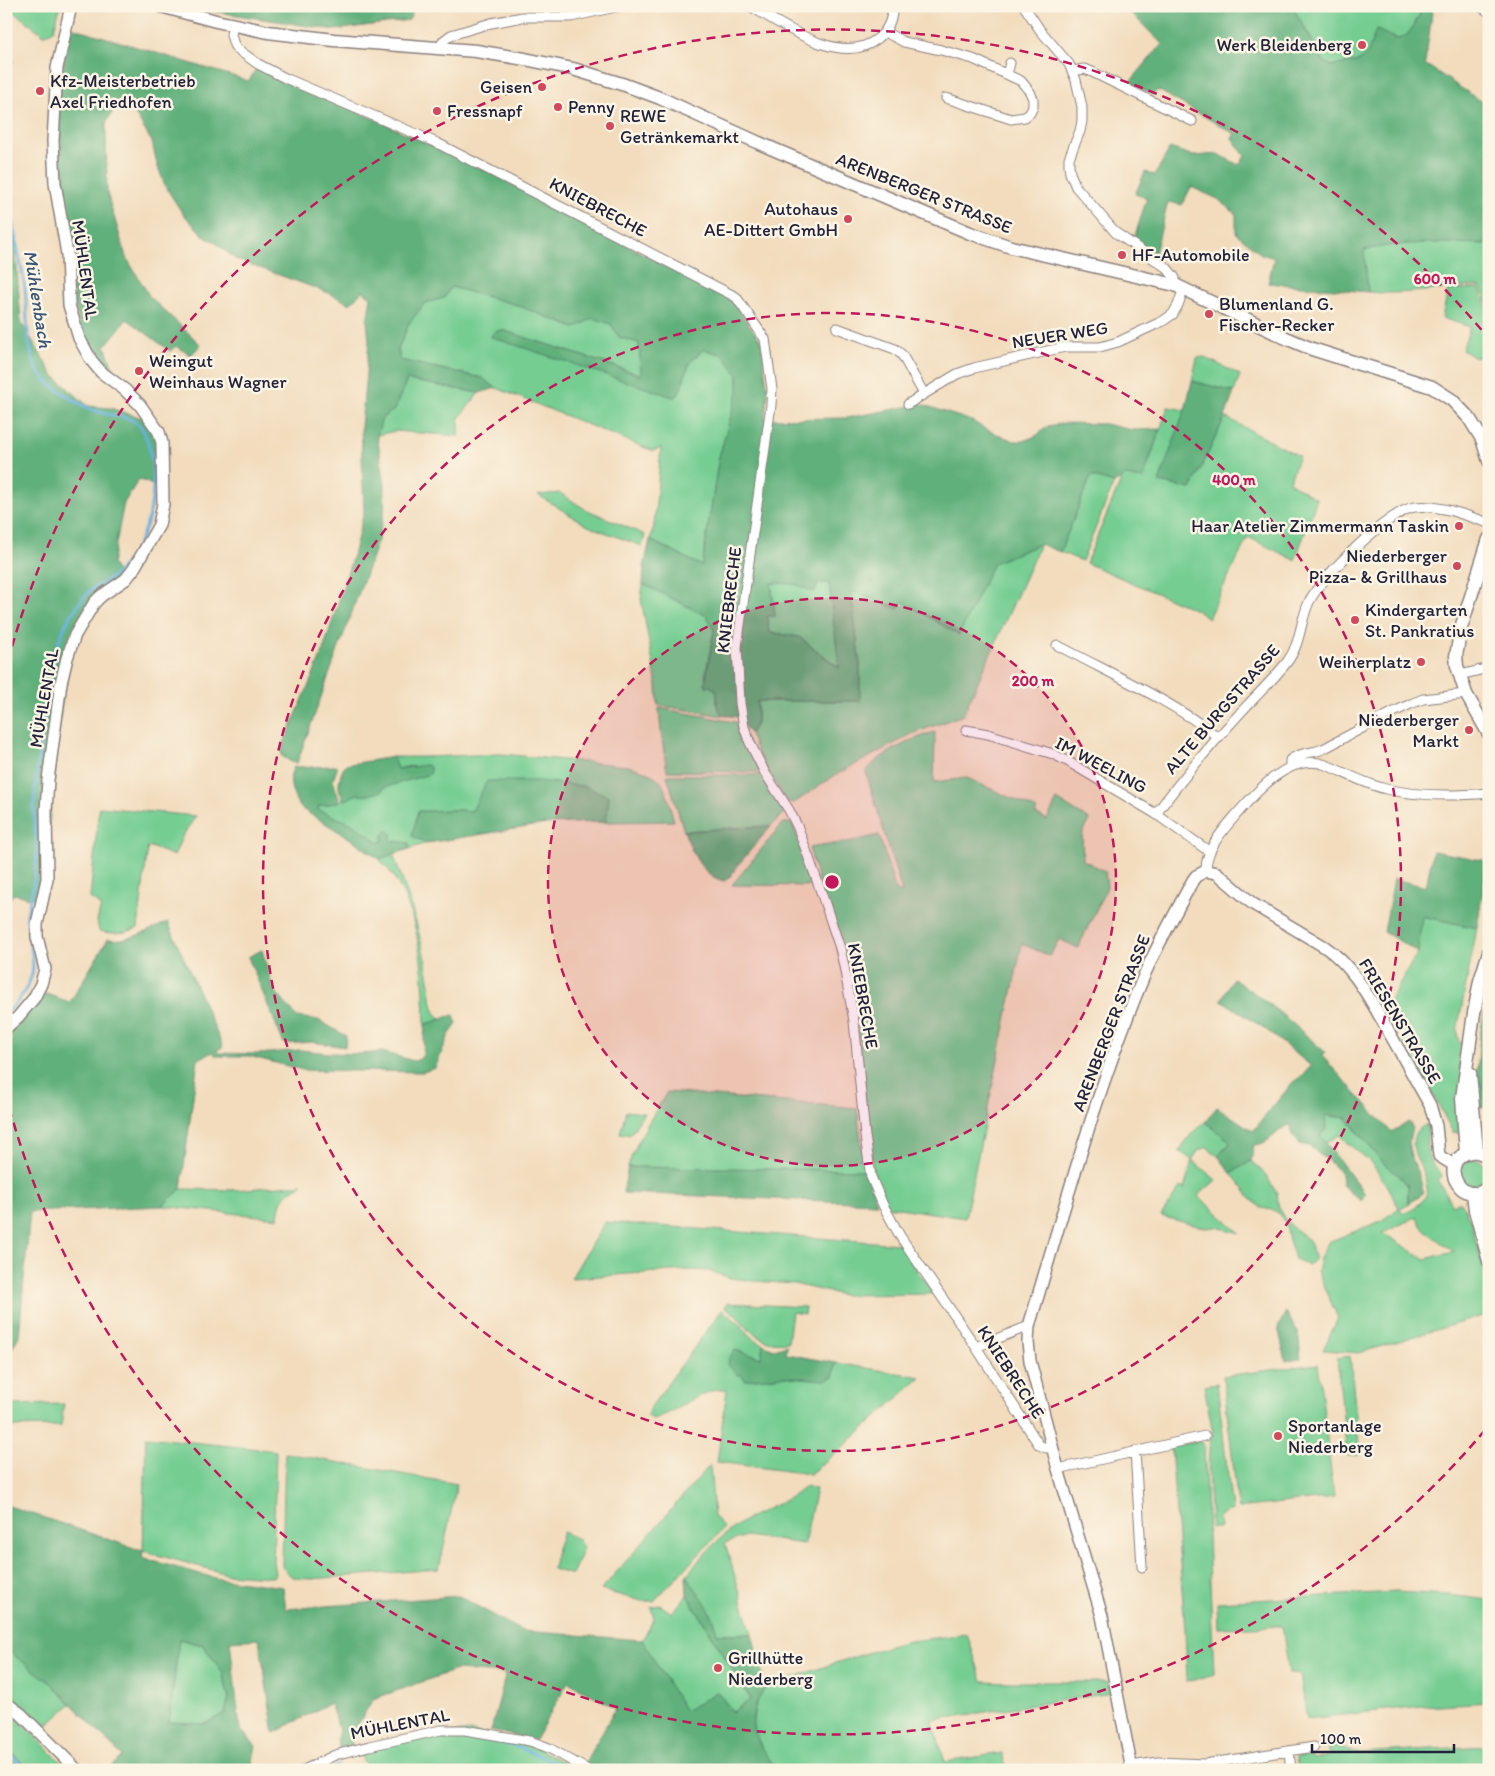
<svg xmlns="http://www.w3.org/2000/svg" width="1495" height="1776" viewBox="0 0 1495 1776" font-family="Itim,sans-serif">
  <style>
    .green { fill: #75cd92; stroke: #4c7866; fill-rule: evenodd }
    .forest { fill: #60b07c; stroke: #41695c; fill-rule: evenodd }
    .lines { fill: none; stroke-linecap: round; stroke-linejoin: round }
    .stream { stroke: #68b0df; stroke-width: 3 }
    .minor-casing { stroke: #8a7f7c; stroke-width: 11 }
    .tertiary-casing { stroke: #8a7f7c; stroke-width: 14 }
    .secondary-casing { stroke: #8a7f7c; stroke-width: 15 }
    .minor { stroke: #fff; stroke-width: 9 }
    .tertiary { stroke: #fff; stroke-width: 11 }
    .secondary { stroke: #fff; stroke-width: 12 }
    .ring { fill: none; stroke: #c2185b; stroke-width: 2.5; stroke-dasharray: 9 6 }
    .poi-dot { fill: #d1495b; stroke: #fcf5e5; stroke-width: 2 }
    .labels { text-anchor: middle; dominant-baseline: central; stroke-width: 5; stroke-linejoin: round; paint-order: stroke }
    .poi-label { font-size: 18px; fill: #22223b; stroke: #fcf5e5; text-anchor: start }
    .street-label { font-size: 18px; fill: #22223b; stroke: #fcf5e5 }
    .water-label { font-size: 19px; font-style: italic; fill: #3a5474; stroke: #fcf5e5 }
    .centre { fill: #c2185b; stroke: #fcf5e5; stroke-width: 2.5 }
    .ring-label { font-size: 15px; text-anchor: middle; font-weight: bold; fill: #c2185b; stroke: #fcf5e5; stroke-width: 5; stroke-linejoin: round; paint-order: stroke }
  </style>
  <rect width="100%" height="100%" fill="#fcf5e5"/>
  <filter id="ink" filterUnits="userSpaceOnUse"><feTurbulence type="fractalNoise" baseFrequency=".02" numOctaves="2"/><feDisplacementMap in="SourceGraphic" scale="10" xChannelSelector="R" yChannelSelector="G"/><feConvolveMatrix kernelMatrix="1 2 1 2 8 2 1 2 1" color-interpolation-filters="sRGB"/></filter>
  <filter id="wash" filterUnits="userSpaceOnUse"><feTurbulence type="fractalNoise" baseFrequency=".0096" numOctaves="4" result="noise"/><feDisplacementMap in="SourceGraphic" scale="20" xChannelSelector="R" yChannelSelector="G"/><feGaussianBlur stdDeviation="1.12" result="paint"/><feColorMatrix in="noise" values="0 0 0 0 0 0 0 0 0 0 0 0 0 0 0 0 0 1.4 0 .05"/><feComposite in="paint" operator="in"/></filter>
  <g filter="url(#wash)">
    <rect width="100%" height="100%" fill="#f2dcbd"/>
    <path class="green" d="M6 6H60L54 30 44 35Z
      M1292 6H1424C1417 18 1408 47 1391 36L1359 61 1331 66 1321 59 1316 47Z
      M1425 242 1489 244V307L1480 286C1442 287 1406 296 1368 292L1363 250 1387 245Z
      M451 287 514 304 575 328 593 318 611 324 619 337 639 343 642 375 502 330 491 336 596 371 678 395 690 362 704 349 723 355 738 375V392L719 457 702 566 650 540 654 526 661 448 653 451 494 387 482 378 400 360 398 349 409 323 425 303 444 298Z
      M1479 288 1489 313V353L1475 358 1462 350 1470 327 1442 318 1448 290Z
      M1204 357 1240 375 1234 392 1192 381 1197 358Z
      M407 380 479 393 459 418V436L395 431 377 435 382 418 394 410Z
      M1168 407 1185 410 1160 482 1191 489 1225 417 1299 456 1289 482 1317 499 1295 560 1248 537 1208 618 1196 610 1086 563 1122 478 1125 475 1143 479Z
      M1091 476 1114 483 1082 561 1060 552Z
      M560 493 585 509 645 535 642 546 588 526 538 495Z
      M1040 544 963 715 912 734 832 777 794 803 786 801 758 754 750 734 757 722V701H859L860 665 851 591 898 609 902 601 959 635 993 563Z
      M771 583 796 584 814 592 819 583H829L840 668 799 637 768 632 767 615 775 616Z
      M643 584 707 616 714 630 705 677 710 686 717 691V706L723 716 658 705 657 685 641 599Z
      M659 708 740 723 761 772 667 771 661 733Z
      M935 732 934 782 967 778 1037 810 1035 814 1047 820 1057 800 1090 820 1082 835 1083 860 1105 871 1107 887 1078 948 1059 939 1050 956 1022 944 965 1218 886 1206 873 1170 857 1020 809 848 853 841 879 835 896 892H902L866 772C877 755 915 737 935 732Z
      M501 754 628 766C667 776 664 785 674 821L606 822 609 796 472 811C454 808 436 812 418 811L412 836 427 843 409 849V843L383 840 379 843 373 838 318 810 319 806 334 803 357 794C365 798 374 793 382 791V788L430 773 410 766 397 769 393 757C429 758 465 755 501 754Z
      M667 775H763L784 807 783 814 771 826 684 831Z
      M99 807 196 816 183 835 174 856 148 846 138 928C124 934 113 934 99 931L97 921 101 906 90 898Z
      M783 823H792L815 886 732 885Z
      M393 854C410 898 421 934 429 980 432 992 429 1012 441 1018L436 1022 425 1024C424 972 420 898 379 859Z
      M1421 916 1477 928 1457 1031 1459 1043H1464L1461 1133 1453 1132 1451 1129 1427 1083 1400 1039 1406 1035 1389 1002 1418 952Z
      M667 1092 857 1108 865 1170 628 1167C636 1140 653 1116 667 1092Z
      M626 1111 644 1113 630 1135 620 1133Z
      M1325 1115 1346 1118 1385 1165 1399 1175 1408 1186V1204L1400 1208 1403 1214C1409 1210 1418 1206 1423 1200 1441 1179 1390 1142 1427 1124 1428 1134 1425 1147 1429 1157 1431 1165 1440 1168 1442 1177L1437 1179 1452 1205 1457 1203H1462L1471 1222 1489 1292V1314L1359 1353 1323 1350 1338 1318 1317 1271 1320 1258 1328 1242 1381 1221 1399 1208C1390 1193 1379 1169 1366 1158 1357 1150 1347 1144 1339 1135L1326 1143 1319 1134ZM1416 1217 1424 1230 1454 1252 1425 1259 1383 1233Z
      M1205 1122 1231 1142 1218 1156 1207 1147 1198 1151 1192 1160 1216 1180 1198 1196 1240 1233 1216 1227 1205 1228 1161 1216 1180 1187 1184 1189 1192 1160 1179 1151 1192 1133Z
      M1461 1172a13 13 0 1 1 26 0a13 13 0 1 1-26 0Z
      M1251 1161 1266 1175 1277 1194 1279 1209 1286 1221 1308 1240 1315 1258 1309 1265 1295 1259 1289 1240 1285 1222 1276 1211 1262 1208 1255 1203 1231 1173Z
      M303 1184C285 1194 280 1197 278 1218L162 1206 181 1189 236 1190Z
      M605 1222 899 1244 933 1294 842 1295 794 1284 754 1281 730 1278 709 1271 687 1270 571 1278Z
      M727 1303 805 1307 804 1314 792 1312 788 1342C755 1347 748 1322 725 1307Z
      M722 1310 741 1325 752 1338 763 1344 761 1358 735 1350 742 1375 745 1380 782 1376 812 1379 833 1377 836 1363 921 1377 843 1447 810 1474 717 1462 727 1389C698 1389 679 1412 653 1419L647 1415 650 1408Z
      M1350 1356 1360 1455 1347 1456 1337 1358Z
      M1318 1364 1334 1497 1238 1508 1223 1376Z
      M1217 1383 1232 1510 1219 1517 1220 1528H1211C1211 1510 1204 1447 1213 1434L1204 1385Z
      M64 1404 61 1426 6 1427V1405Z
      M146 1437 276 1451 273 1562 275 1574 273 1577 227 1574 143 1551Z
      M1199 1441 1204 1445 1214 1674 1187 1682 1185 1629 1171 1447Z
      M285 1453 457 1484 439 1569 311 1579C296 1578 291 1580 282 1566Z
      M710 1465 714 1516 724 1528 654 1601H642L601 1590Z
      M806 1486 816 1489 804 1544 746 1536 725 1543 752 1634H716L715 1623 686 1576C702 1556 720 1536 742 1522 763 1509 787 1503 806 1486Z
      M563 1532 578 1539 583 1548 572 1575 553 1569 557 1548Z
      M1396 1592 1449 1595 1489 1600V1702L1422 1706 1307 1719 1300 1674 1289 1673 1282 1626 1218 1628 1217 1602Z
      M687 1595 751 1700 733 1712 717 1692 685 1712 642 1640 654 1619 651 1607 660 1605 672 1613Z
      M967 1634 982 1681 1011 1682H1108L1111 1693 932 1720 945 1762 1002 1753 1007 1770H777L763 1751 752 1725 756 1702 766 1687 835 1663 903 1642Z
      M179 1639 203 1645 222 1671 229 1698 225 1713 204 1724 169 1722Z
      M6 1649 51 1683 71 1704 43 1729 6 1696Z
      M6 1707 69 1770H27L18 1758 6 1749Z
      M472 1732 529 1744 578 1770H370L357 1752 433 1733Z
      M1327 1744 1355 1753 1489 1746V1770H1298L1296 1757 1312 1755 1314 1759 1329 1756Z"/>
    <path class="forest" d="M191 6H415L409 20 335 30 217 12Z
      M1119 6H1292L1316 47 1321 59 1331 66 1359 61 1368 53 1376 30C1383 32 1387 35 1394 38 1409 44 1418 16 1424 6H1433L1425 64 1479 100 1489 103V244C1446 243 1406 241 1364 250L1368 292 1268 283 1274 258 1261 254 1236 233V214L1218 199 1191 187 1182 205 1168 202 1155 253 1133 242 1147 198 1135 194 1145 172 1155 175 1170 148 1194 156 1218 154 1239 165 1245 156 1232 138 1235 134 1158 90 1153 95 1130 82 1162 44 1131 13Z
      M71 27 249 81 258 65 489 172 732 301 761 341 768 393 765 419 846 418 921 404 972 421 985 429 1014 441H1023L1036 436 1048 426 1064 423 1105 424 1132 430 1160 429 1143 479 1125 476 1114 483 1091 476 1060 552 1040 544 993 563 959 635 902 601 898 609 851 591 860 665V701H757V722L750 734 738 717 722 715 717 706V691L710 686 707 687 705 684 714 630 707 616 643 584 644 567 650 540 702 566 719 457 738 392V375L723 355 704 349 690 362 678 395 675 398 673 397 491 337 494 332 502 330 641 375 639 343 619 337 611 324 593 318 575 328 514 304 451 287 444 298 425 303 409 323 398 349 400 360 482 378 496 388 479 393 407 380 394 410 382 418 377 436 385 484 384 513 378 540 297 763H293L282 756 281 750 322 654 354 552 364 512 361 427 369 341 367 321 371 297 363 291 350 304 329 293 235 259 214 241 206 238 183 214 165 186 157 164 152 142 129 104H117L106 123 107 193 126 257 150 297 201 345 191 355 176 346 170 351 127 319 105 346 116 376 102 365 87 342 80 327 74 299 57 160 60 83ZM771 583 796 584 814 592 819 583H829L839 668 799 637 769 632 767 616H775Z
      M6 198 12 205 21 322 53 375 88 406 110 408 146 419 156 436 159 488 139 479 124 503 112 564 122 579 78 619 68 639 44 872 39 900 14 894 6 903Z
      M1192 381 1234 392 1225 417 1191 489 1159 482 1185 410Z
      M393 757 397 769 426 765 430 767V774L382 788V791C374 793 365 798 357 794L346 800 343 799C336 786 339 777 345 765Z
      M338 766 333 780 339 799 338 802 319 806 318 810 355 825 379 843 383 840V835L387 829 392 834 391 841 409 843V849L379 859 354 841 302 809C293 799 286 779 294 767Z
      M487 781H538L583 786 609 796 606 822 546 824 427 843 412 836 418 811C436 812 454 808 472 811Z
      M771 826 743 859 729 878 724 881C700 875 692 851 684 831Z
      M1433 851 1487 861 1477 928 1422 916 1418 952 1384 932 1394 879 1426 887Z
      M168 922 223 1047 217 1050 218 1053 259 1054 300 1050 329 1053 361 1054 382 1052 414 1061 420 1059 423 1055 425 1024C436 1022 444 1017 454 1015L457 1024 449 1035 435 1068 423 1072 303 1070 249 1056H216L213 1052 198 1059 181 1189 162 1206 30 1212 19 1336 6 1359V1032L21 1020 43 993 70 1002 108 939C128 942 150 930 168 922Z
      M262 950 273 989 297 1017 318 1020 346 1036 345 1047 312 1042 284 1044 248 957Z
      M1233 979C1267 1000 1296 1026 1325 1052L1322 1056 1391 1132 1409 1122 1413 1128C1401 1153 1421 1169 1423 1192L1419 1197 1408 1204V1186L1399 1175 1385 1165 1347 1118 1326 1115 1327 1129 1320 1135 1365 1194 1361 1201 1342 1185 1341 1173 1327 1160 1309 1146 1300 1144 1293 1137 1291 1125C1278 1126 1273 1144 1254 1145L1251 1161 1231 1173 1218 1156 1231 1142 1205 1122 1217 1107 1253 1131 1293 1082 1302 1076 1311 1066 1264 1028 1221 1000Z
      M1489 985V1106L1481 1108 1477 1076 1480 1036Z
      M628 1167 865 1170 877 1203 623 1193Z
      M1286 1312 1298 1332 1301 1359 1286 1361 1278 1327Z
      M763 1344 774 1349 787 1345 786 1354 836 1363 833 1377 825 1380 782 1376 745 1380 742 1375H738L728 1365 729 1358 735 1350 761 1358Z
      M6 1505 143 1551 142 1558 215 1578 283 1587 286 1609 459 1596 522 1631 642 1640 685 1711 717 1692 733 1712 751 1699 687 1595 686 1576C699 1594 714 1610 717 1634H752L766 1687C742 1722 754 1739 777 1770H592L584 1764 616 1708 568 1682 535 1740 491 1731 506 1673 456 1670 373 1699 350 1738 353 1746 340 1750 337 1740 339 1730 330 1703 274 1733 259 1639 230 1641 240 1729 256 1746 251 1770H109L122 1756 51 1683 6 1649ZM179 1639 203 1645 222 1671 229 1698 225 1713 205 1724 169 1722Z
      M6 1749 18 1758 27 1770H6Z"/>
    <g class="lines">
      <path class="stream" d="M6 72 12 62
        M6 198C14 227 20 259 25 289 28 315 25 355 41 375 50 386 82 407 96 411 126 421 142 411 150 451 159 494 149 540 118 572 110 580 100 583 91 590 85 595 80 602 76 608 58 631 52 664 48 692 43 730 35 769 34 808 33 822 37 836 37 850 36 865 34 881 31 896 30 902 28 908 27 914 25 934 36 955 32 974 28 989 17 1004 6 1013
        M488 1738C516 1746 543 1756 569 1770
        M6 1752 18 1761 24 1770
        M332 1770 338 1765"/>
    </g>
  </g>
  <g filter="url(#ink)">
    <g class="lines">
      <g class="minor-casing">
        <path id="minor" d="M750 6C782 24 841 68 877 39 888 31 892 20 893 6
          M1024 6 1040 30 1069 64 1076 80 1082 107V121L1080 131 1069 158V165L1070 173 1076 187 1116 233 1167 268 1175 278V285
          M1480 6 1489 12
          M233 25 231 35 234 45 237 49 258 64 285 78 437 143 736 297 765 339 772 389 771 405 737 647 740 703 744 727 750 743 765 773 789 810 798 828 819 886 840 948 844 966 854 1021 865 1136 871 1177 883 1205 900 1236 976 1347 1039 1445 1046 1448 1051 1446
          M885 32 904 42 941 50 973 59 1021 81 1030 92 1033 99V107L1030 113 1025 117 1011 119 946 98
          M440 49 443 41 451 35 491 23 523 17H571L620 6
          M1073 71 1084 69 1090 71 1192 121
          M1007 74 1010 63
          M837 328 895 349 902 355 924 394
          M908 404 957 374 974 368 1065 347H1100L1118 342 1163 321 1173 314 1178 305 1184 288
          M1057 645C1111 674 1169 699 1218 737
          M1460 675 1489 668
          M966 730 988 734 1053 754 1067 761 1156 814 1210 852
          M1290 767V760C1302 751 1311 754 1323 749 1353 733 1382 717 1413 703L1423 699 1466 694
          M1156 814C1182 778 1211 745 1241 712 1256 696 1273 680 1287 662 1301 644 1300 621 1309 602 1320 578 1390 510 1415 507 1440 504 1466 516 1489 523
          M1206 871C1205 850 1223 830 1236 815 1256 792 1291 751 1326 765 1346 773 1365 784 1386 789 1420 797 1455 796 1489 793
          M976 1347 1029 1326
          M1135 1451 1142 1567
          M1058 1469 1205 1436
          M1289 1751 1291 1770
          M1131 1766 1159 1762 1205 1764 1314 1747
          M304 1770 335 1755 369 1746 441 1730H465L530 1741 549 1748 588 1770"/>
      </g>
      <g class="tertiary-casing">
        <path id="tertiary" d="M6 1028 18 1017 34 998 41 984 45 969 37 937V924L47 879 46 810 48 780 61 683 67 658 75 635 94 603 101 596 126 579 133 570 159 525 163 504 162 443 159 432 140 405 125 390 101 372 91 360 79 338 69 305 67 254 55 183 53 141 57 68 71 6
          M6 1703 21 1714 77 1770
          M1132 1770 1102 1616 1058 1469 1030 1361 1028 1342 1029 1326C1065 1207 1097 1086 1146 971 1160 940 1177 910 1193 880L1196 876 1206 871 1217 873 1253 904 1325 947C1354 967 1369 998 1386 1027 1401 1053 1415 1079 1430 1105L1436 1126 1439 1156 1454 1165"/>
      </g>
      <g class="secondary-casing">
        <path id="secondary" d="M161 6 216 21 268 32 334 40 476 51 525 59 573 69 625 85 660 98 759 143 970 233 1011 247 1175 285 1286 338 1312 349 1432 387 1452 400 1469 418 1482 439 1489 461
          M1489 539 1461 628 1456 656 1457 666 1466 694 1489 734
          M1470 1073 1477 1152
          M1466 1153 1462 1098 1474 1013 1480 981 1489 952
          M1489 1158C1483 1153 1475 1150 1467 1153 1437 1164 1463 1210 1489 1187
          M1482 1191 1489 1223
          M1473 1193 1475 1210 1489 1261"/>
      </g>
      <use href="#minor" class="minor"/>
      <use href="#tertiary" class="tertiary"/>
      <use href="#secondary" class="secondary"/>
    </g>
  </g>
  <circle cx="832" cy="882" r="284" fill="#c2185b" fill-opacity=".12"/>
  <g class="ring">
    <circle cx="832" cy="882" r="284"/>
    <circle cx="832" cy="882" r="569"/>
    <path d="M1485 1430A853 853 0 0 1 8 1103M8 661A853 853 0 0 1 1485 334"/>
  </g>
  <g class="poi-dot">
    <circle cx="1362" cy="45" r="5"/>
    <circle cx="542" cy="87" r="5"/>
    <circle cx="40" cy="91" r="5"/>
    <circle cx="558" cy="107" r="5"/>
    <circle cx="437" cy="111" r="5"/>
    <circle cx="610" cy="126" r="5"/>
    <circle cx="848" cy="219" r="5"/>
    <circle cx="1122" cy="255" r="5"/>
    <circle cx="1209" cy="314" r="5"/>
    <circle cx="139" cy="371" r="5"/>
    <circle cx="1459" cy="526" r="5"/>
    <circle cx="1457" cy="566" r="5"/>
    <circle cx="1355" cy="620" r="5"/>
    <circle cx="1421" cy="662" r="5"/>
    <circle cx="1469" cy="730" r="5"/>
    <circle cx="1278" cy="1436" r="5"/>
    <circle cx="718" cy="1668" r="5"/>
  </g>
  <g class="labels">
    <g class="poi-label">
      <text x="1352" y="45" text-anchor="end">Werk Bleidenberg</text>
      <text x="50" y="81">Kfz-Meisterbetrieb<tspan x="50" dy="21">Axel Friedhofen</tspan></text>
      <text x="532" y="87" text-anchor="end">Geisen</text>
      <text x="568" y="107">Penny</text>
      <text x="447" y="111">Fressnapf</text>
      <text x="620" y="116">REWE<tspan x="620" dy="21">Getränkemarkt</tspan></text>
      <text x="838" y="209" text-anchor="end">Autohaus<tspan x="838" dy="21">AE-Dittert GmbH</tspan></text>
      <text x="1132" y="255">HF-Automobile</text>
      <text x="1219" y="304">Blumenland G.<tspan x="1219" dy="21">Fischer-Recker</tspan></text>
      <text x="149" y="361">Weingut<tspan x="149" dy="21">Weinhaus Wagner</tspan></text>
      <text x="1449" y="526" text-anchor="end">Haar Atelier Zimmermann Taskin</text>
      <text x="1447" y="556" text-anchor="end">Niederberger<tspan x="1447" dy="21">Pizza- &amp; Grillhaus</tspan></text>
      <text x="1365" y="610">Kindergarten<tspan x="1365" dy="21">St. Pankratius</tspan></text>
      <text x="1411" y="662" text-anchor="end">Weiherplatz</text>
      <text x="1459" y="720" text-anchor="end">Niederberger<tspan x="1459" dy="21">Markt</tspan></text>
      <text x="1288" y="1426">Sportanlage<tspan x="1288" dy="21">Niederberg</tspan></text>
      <text x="728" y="1658">Grillhütte<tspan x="728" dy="21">Niederberg</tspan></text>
    </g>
    <g class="street-label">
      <text transform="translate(924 193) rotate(22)">ARENBERGER STRASSE</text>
      <text transform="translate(598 207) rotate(28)">KNIEBRECHE</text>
      <text transform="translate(85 270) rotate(82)">MÜHLENTAL</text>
      <text transform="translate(1060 335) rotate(-9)">NEUER WEG</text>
      <text transform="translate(729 600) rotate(-83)">KNIEBRECHE</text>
      <text transform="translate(44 698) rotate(-80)">MÜHLENTAL</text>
      <text transform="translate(1222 709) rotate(-49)">ALTE BURGSTRASSE</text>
      <text transform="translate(1101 765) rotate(28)">IM WEELING</text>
      <text transform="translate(863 996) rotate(80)">KNIEBRECHE</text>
      <text transform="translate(1400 1021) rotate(59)">FRIESENSTRASSE</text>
      <text transform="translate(1111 1023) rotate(-69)">ARENBERGER STRASSE</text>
      <text transform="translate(1011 1372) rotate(57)">KNIEBRECHE</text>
      <text transform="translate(400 1724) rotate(-11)">MÜHLENTAL</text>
    </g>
    <g class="water-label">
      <text transform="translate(38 299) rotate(81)">Mühlenbach</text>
    </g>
  </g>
  <circle cx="832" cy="882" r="8" class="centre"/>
  <g class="ring-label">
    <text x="1435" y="284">600 m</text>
    <text x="1234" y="485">400 m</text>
    <text x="1033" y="686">200 m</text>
  </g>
  <rect width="1495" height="1776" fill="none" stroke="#fcf5e5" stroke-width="25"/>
  <path d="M1312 1744v8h142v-8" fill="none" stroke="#22223b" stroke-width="2.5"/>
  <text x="1320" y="1744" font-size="15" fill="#22223b" stroke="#fcf5e5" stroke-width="4" paint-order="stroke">100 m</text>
</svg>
